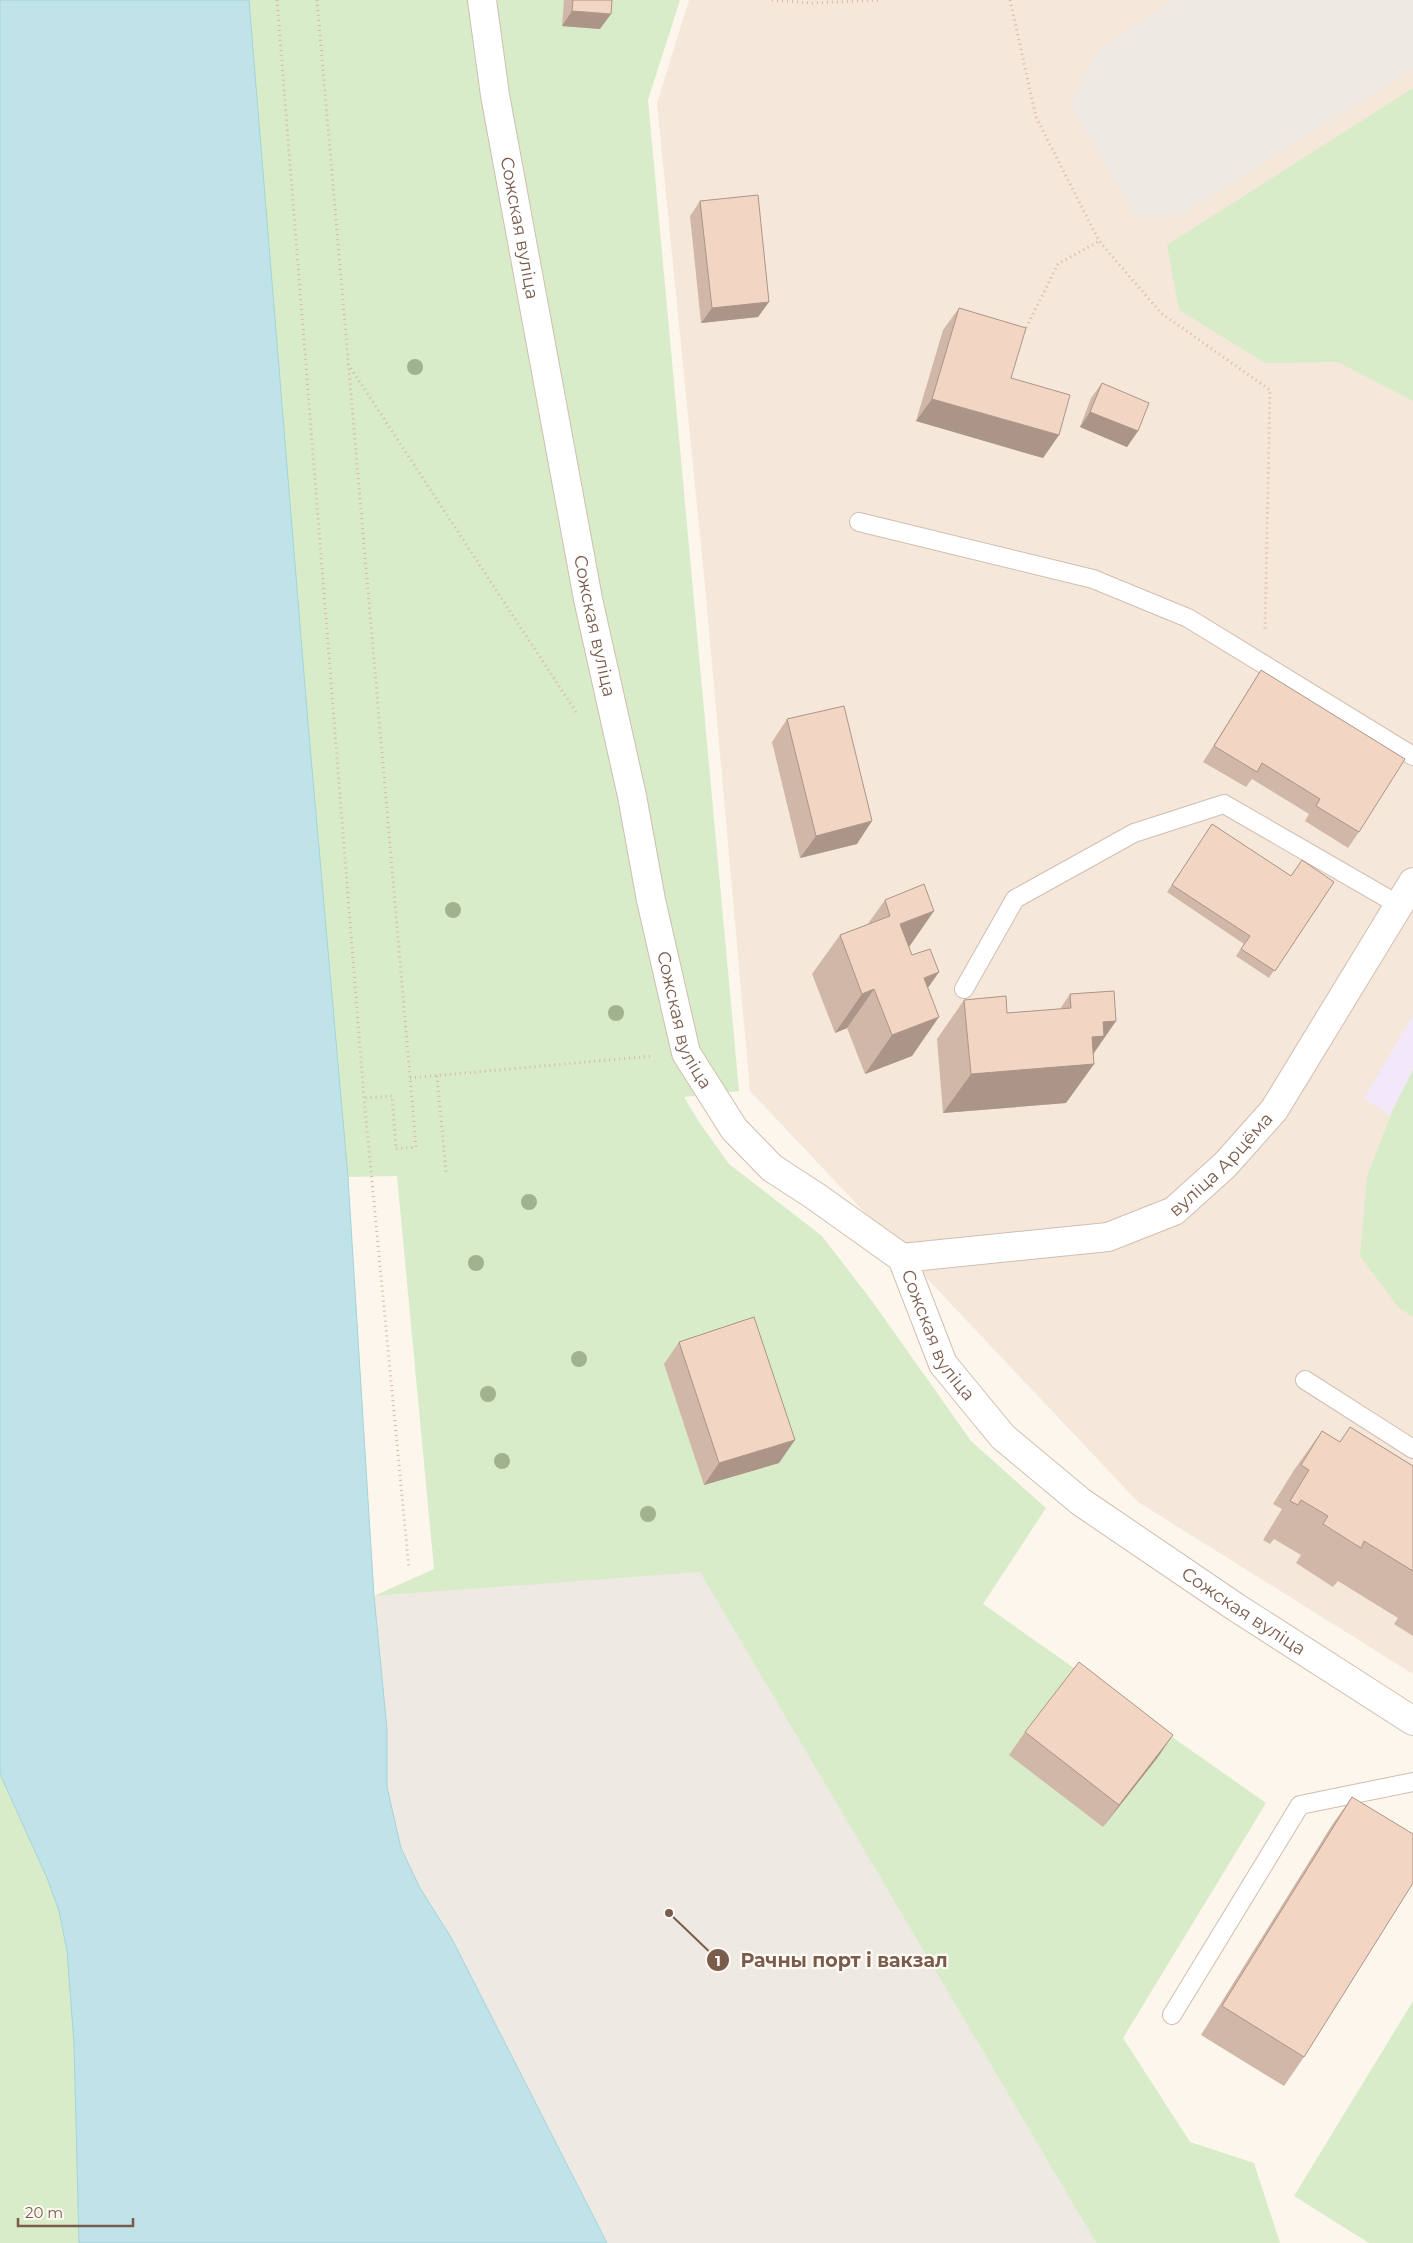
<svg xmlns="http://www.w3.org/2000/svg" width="1413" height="2243" viewBox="0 0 1413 2243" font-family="Montserrat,sans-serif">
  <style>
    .residential { fill: #f5e8da }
    .industrial { fill: #efe9e4 }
    .education { fill: #f3e8fa }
    .green { fill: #d8ecc9 }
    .water { fill: #bfe3e8; stroke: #a5d3da }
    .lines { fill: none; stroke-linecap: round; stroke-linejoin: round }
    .lane-casing { stroke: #d1beb0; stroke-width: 20 }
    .street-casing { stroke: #d1beb0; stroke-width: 30 }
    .path { stroke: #d9b8a5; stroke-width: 3; stroke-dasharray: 1 4; stroke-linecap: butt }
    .lane { stroke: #fff; stroke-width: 18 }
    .street { stroke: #fff; stroke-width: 28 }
    .tree { fill: #a0b28e }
    .wall { fill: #d1b7a8 }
    .shaded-wall { fill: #aa9588 }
    .building { fill: #f3d5c3; stroke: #aa9588 }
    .labels { text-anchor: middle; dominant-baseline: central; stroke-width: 4.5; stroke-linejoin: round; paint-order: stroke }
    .street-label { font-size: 18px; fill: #7a5c4d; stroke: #fffaf3 }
    .leader { fill: none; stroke: #7a5c4d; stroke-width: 2 }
    .callout-dot { fill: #7a5c4d; stroke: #fffaf3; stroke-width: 2 }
    .mark-label { font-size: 15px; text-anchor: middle; font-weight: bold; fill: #fff }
    .callout-label { font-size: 19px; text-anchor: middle; font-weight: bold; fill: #7a5c4d; stroke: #fffaf3; stroke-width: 4.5; stroke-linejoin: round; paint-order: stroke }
  </style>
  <rect width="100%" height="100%" fill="#fdf6ec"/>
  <path class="residential" d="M689 0H1413V1674L1138 1502 750 1091 706 597 657 103Z"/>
  <path class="industrial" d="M1175 0H1413V69L1182 214 1137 219 1070 104 1095 53Z
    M700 1571 1096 2243H607L452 1939 420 1888 401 1848 387 1787V1729L374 1596Z"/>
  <path class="education" d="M1413 1015V1128L1364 1099Z"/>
  <path class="green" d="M249 0H680L648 100 739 1091 684 1097 699 1122 729 1164 822 1236 872 1301 971 1441 1046 1508 983 1604 1266 1803 1123 2038 1190 2142 1254 2163 1280 2243H1096L700 1572 374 1596 434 1569 397 1176 348 1177 308 723Z
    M1413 88V401L1338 362 1265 363 1179 310 1167 245Z
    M1413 1070V1317L1399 1308 1360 1256 1367 1176 1393 1109Z
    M0 1774 47 1878 59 1911 67 1951 74 2044 79 2243H0Z
    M1413 2001V2243H1369L1294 2196Z"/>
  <path class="water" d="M0 0H249L308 723 348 1177 374 1596 387 1729V1787L401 1848 420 1888 452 1939 607 2243H79L74 2044 67 1951 59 1911 47 1878 0 1774Z"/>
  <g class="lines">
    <g class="lane-casing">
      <path id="lane" d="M859 522 1093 579 1188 618 1413 756
        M964 989 1015 899 1134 833 1224 804 1399 905
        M1305 1380 1413 1449
        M1172 2015 1300 1805 1413 1782"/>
    </g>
    <g class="street-casing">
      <g id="street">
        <path id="s1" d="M482 0 495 95 588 599 632 796 651 900 686 1053 734 1129 772 1168 815 1196 902 1258 943 1364 1003 1437 1081 1502 1237 1608 1413 1721"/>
        <path id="s2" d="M902 1258 1108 1237 1174 1211 1225 1165 1274 1110 1413 882"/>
      </g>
    </g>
    <path class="path" d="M277 0 364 1098 409 1569
      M317 0 416 1147 396 1149 392 1096 364 1098
      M772 0 811 3 882 0
      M1010 0 1036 117 1099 241 1161 313 1270 390 1265 630
      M1024 332 1058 264 1099 241
      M348 364 576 712
      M437 1076 446 1172
      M410 1078 653 1056"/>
    <use href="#lane" class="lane"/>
    <use href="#street" class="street"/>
  </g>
  <g class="tree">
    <circle cx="415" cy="367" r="8"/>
    <circle cx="453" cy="910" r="8"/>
    <circle cx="616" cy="1013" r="8"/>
    <circle cx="529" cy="1202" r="8"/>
    <circle cx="476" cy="1263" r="8"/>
    <circle cx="579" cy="1359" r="8"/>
    <circle cx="488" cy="1394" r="8"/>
    <circle cx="502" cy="1461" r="8"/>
    <circle cx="648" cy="1514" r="8"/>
  </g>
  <path class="wall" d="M564 0H612L600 29 562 26Z
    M700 201 769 302 758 317 701 323 690 216Z
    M959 308 1011 378 1059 435 1043 458 916 421 943 330Z
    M1102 383 1138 431 1127 447 1080 427 1091 398Z
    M1261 670 1359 832 1348 848 1305 821 1309 814 1252 779 1246 787 1203 762 1251 686Z
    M787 719 857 844 800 858 772 742Z
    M1212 824 1291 876 1334 882 1269 978 1236 956 1244 944 1167 892Z
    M885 900 928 988 912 1056 865 1074 847 1028 835 1033 812 974 840 935 867 925Z
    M1070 994 1116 1021 1093 1054 1094 1064 1066 1103 943 1113 937 1039 964 1000 1007 1013 1060 1009Z
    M679 1342 779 1463 704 1485 664 1364Z
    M1350 1427 1413 1466V1636L1394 1624 1398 1618 1338 1581 1333 1587 1296 1563 1301 1555 1274 1539 1270 1544 1263 1540 1282 1509 1273 1504 1294 1470 1322 1431 1340 1442Z
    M1025 1732 1158 1757 1103 1827 1009 1755Z
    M1352 1797 1304 2057 1284 2086 1201 2035 1332 1825Z"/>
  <path class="shaded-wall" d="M572 11 611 14 600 29 562 26Z
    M769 302 758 317 701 323 712 308Z
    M932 399 1059 435 1043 458 916 421Z
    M1090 412 1138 431 1127 447 1080 427Z
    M872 821 857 844 800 858 816 836Z
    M934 911 907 950 900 924Z
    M939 972 912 1011 924 978Z
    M874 989 847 1028 835 1033 862 994Z
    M939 1017 912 1056 865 1074 892 1035Z
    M1116 1021 1089 1060 1094 1064 1066 1103 943 1113 971 1074 1103 1022Z
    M795 1440 779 1463 704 1485 719 1463Z
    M1173 1735 1158 1757 1103 1827 1119 1805Z"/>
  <path class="building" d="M573 0H612L611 14 572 11Z
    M758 195 769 302 712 308 700 201Z
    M959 308 1026 328 1011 378 1070 395 1059 435 932 399Z
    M1102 383 1149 403 1138 431 1090 412Z
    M1261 670 1405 759 1359 832 1316 806 1320 799 1262 763 1257 772 1214 746Z
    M844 706 872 821 816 836 787 719Z
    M1212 824 1291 876 1302 860 1334 882 1275 971 1241 949 1250 936 1172 885Z
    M924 884 934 911 900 924 912 955 930 949 939 972 924 978 939 1017 892 1035 874 989 862 994 840 935 890 916 885 900Z
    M1114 991 1116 1021 1103 1022 1104 1036 1092 1037 1094 1064 971 1074 964 1000 1006 996 1007 1013 1071 1008 1070 994Z
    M754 1317 795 1440 719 1463 679 1342Z
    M1350 1427 1413 1466V1571L1364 1541 1361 1548 1323 1524 1328 1516 1301 1500 1298 1505 1290 1501 1309 1470 1301 1465 1322 1431 1340 1442Z
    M1079 1662 1173 1735 1119 1805 1025 1732Z
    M1352 1797 1413 1834V1883L1304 2057 1222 2006Z"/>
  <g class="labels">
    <g class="street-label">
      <text stroke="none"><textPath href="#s1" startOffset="231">Сожская вуліца</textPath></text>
      <text stroke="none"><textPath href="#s1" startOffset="636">Сожская вуліца</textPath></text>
      <text stroke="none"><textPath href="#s1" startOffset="1041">Сожская вуліца</textPath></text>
      <text stroke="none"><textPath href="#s2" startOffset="344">вуліца Арцёма</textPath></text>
      <text stroke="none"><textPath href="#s1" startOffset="1461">Сожская вуліца</textPath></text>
      <text stroke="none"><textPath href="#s1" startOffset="1881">Сожская вуліца</textPath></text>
    </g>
  </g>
  <path class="leader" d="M669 1913L718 1960"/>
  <g class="callout-dot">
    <circle cx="669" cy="1913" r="5"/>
    <circle cx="718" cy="1960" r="12"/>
  </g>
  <g class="mark-label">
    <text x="718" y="1966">1</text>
  </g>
  <g class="callout-label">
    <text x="844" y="1967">Рачны порт і вакзал</text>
  </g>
  <path d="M18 2218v8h115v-8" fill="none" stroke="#7a5c4d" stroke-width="2.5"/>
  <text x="25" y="2218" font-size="15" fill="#7a5c4d" stroke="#fffaf3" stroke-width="4" paint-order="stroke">20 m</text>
</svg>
